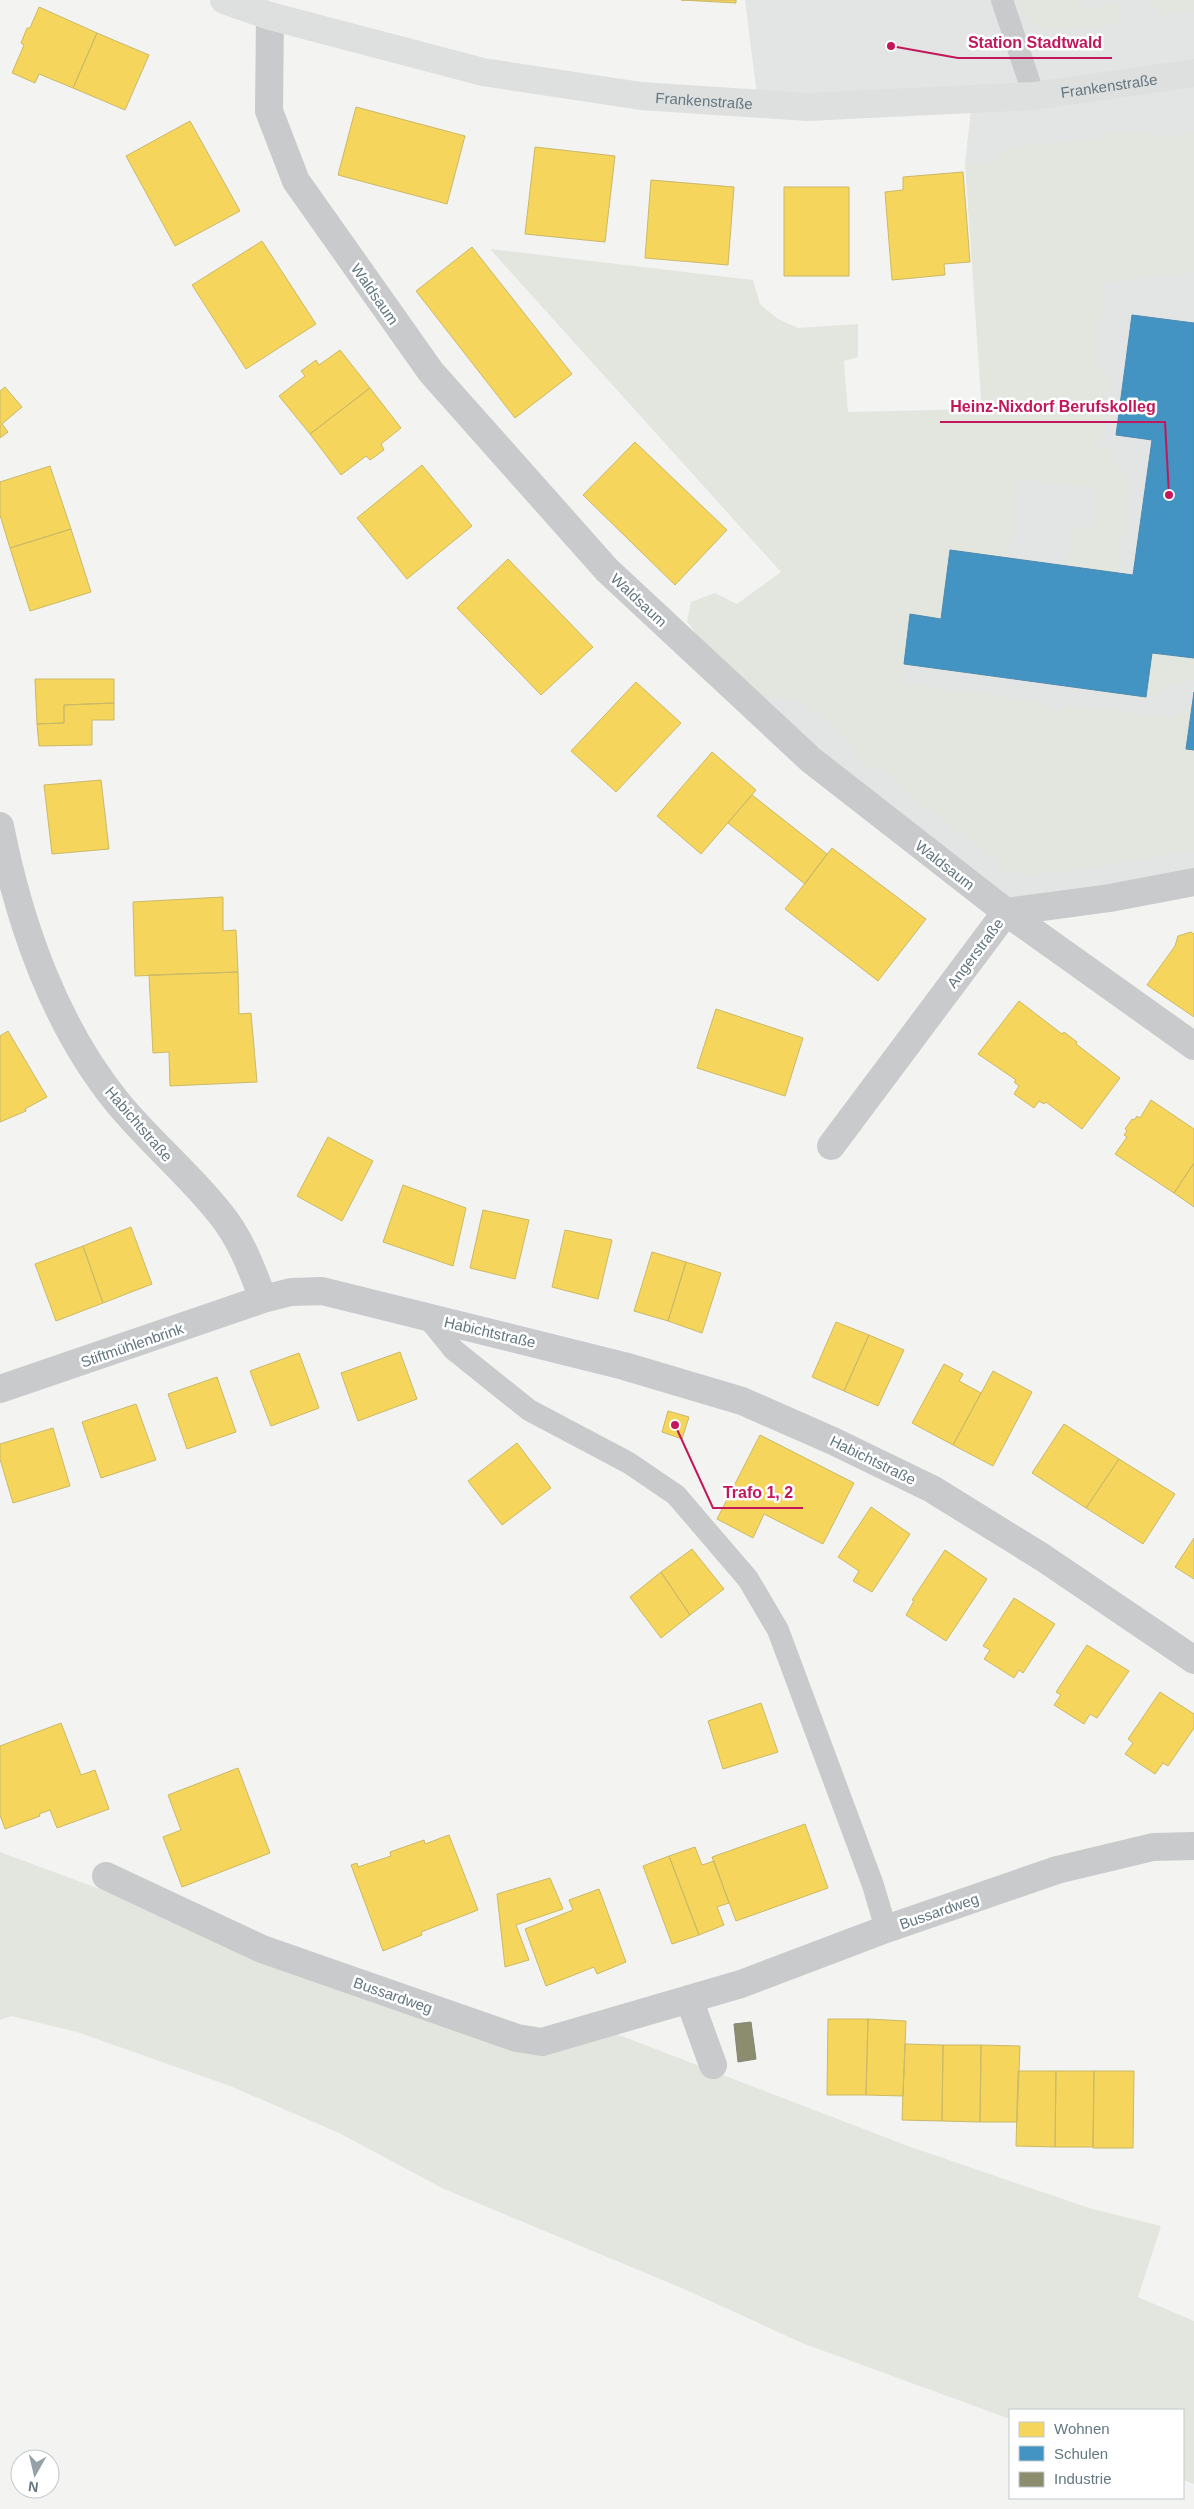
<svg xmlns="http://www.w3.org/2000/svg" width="1194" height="2509" viewBox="0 0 1194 2509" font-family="Arial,sans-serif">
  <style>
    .built { fill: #e3e4e4 }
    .green { fill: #e3e6df }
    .homes { fill: #f6d55c; stroke: #cab967 }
    .schools { fill: #4393c3; stroke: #4d8baf }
    .industry { fill: #8c8c6e; stroke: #808674 }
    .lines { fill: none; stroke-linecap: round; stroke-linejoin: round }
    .service { stroke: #c8cacb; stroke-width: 22 }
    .minor { stroke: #c8cacb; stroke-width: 28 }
    .secondary { stroke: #dedfdf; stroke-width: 28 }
    .labels { text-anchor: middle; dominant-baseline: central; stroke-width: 5; stroke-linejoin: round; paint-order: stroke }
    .street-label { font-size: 15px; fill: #637781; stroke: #fff }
    .leader { fill: none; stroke: #c2185b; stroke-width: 2 }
    .callout-dot { fill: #c2185b; stroke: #fff; stroke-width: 2 }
    .callout-label { font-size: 16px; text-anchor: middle; font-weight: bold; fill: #c2185b; stroke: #fff; stroke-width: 5; stroke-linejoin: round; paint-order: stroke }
  </style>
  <rect width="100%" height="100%" fill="#f3f3f1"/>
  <path class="built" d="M745 0H1194V72L758 103Z
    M1194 75V880L1006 911 724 680 964 438 982 415 975 273 965 163 972 101Z"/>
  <path class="green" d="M1018 0H1083L1087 11 1117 0 1122 20 1116 24C1097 25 1051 34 1035 25 1026 20 1021 9 1018 0Z
    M1147 0H1194V11L1164 16Z
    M1127 132 1169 137 1194 134V272L1104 282 1096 366C1117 384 1103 388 1101 408 1100 423 1103 431 1099 447L1114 449 1112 463 1122 464 1121 477 1130 479 1117 573 1068 566 1072 526 1094 529 1100 490 1017 477 1008 558 950 551 941 619 910 614 902 681 904 683 1047 703 1046 708 1066 712 1067 705 1169 717 1192 705 1186 749 1194 750V849L1106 866 1028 875 1018 874 1006 869 934 811H927C899 790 903 775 864 766L853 744 798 698 780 699 754 689 742 675 707 650 687 621 691 602 715 593 737 604 781 572 490 249 753 280 760 304 778 319 798 328 858 324V357L844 361 848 412 976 409 974 415 982 412 965 163 991 161 998 152 1024 143 1051 145Z
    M1152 653 1194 658V680L1146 697Z
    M0 1852 547 2055 614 2033 908 2146 1089 2208 1161 2226 1138 2297 1194 2321V2484L1183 2480V2410H1010V2419L802 2343 684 2289 444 2189 339 2133 230 2086 77 2032 11 2016 0 2020Z"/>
  <path class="homes" d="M681 0H736V3Z
    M39 7 97 33 73 88 39 74 35 83 12 73 24 45 21 43 27 28H30Z
    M97 33 149 55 125 110 73 88Z
    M356 107 465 136 447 204 338 175Z
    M190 121 240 211 175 246 126 156Z
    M535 147 615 156 605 242 525 234Z
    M963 172 970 262 944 264 945 275 892 280 885 192 903 190V177Z
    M651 180 734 187 728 265 645 258Z
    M784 187H849V276H784Z
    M262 241 316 324 246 369 192 285Z
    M472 247 572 374 515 418 416 291Z
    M340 350 370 388 310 434 279 396 305 376 301 371 316 360 319 365Z
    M5 387 22 407 2 424 8 432 0 438V391Z
    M370 388 401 428 381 444 384 450 370 460 366 456 341 475 310 434Z
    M635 442 727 530 675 585 583 495Z
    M422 465 472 526 407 579 357 518Z
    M50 466 71 529 10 548 0 515V482Z
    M71 529 91 592 30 611 10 548Z
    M508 559 593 647 541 695 457 608Z
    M35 679H114V703L64 705V723L37 724Z
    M636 682 681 723 616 792 571 751Z
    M114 703V720H92V745L39 746 37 724 64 723V705Z
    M712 752 756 790 701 854 657 816Z
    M101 780 109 849 52 854 44 785Z
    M752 795 827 854 805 884 728 823Z
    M832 848 926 919 878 981 785 909Z
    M223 897V931L236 930 238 972 135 976 133 902Z
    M1191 932 1194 934V1017L1147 985 1175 946 1178 936Z
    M238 972 239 1014 251 1013 257 1082 170 1086 169 1052 153 1053 149 975Z
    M1019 1001 1062 1034 1064 1032 1077 1042 1076 1044 1120 1078 1082 1129 1046 1102 1044 1104 1039 1101 1034 1108 1014 1094 1019 1086 1014 1082 1016 1080 978 1054Z
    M716 1009 803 1038 785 1096 697 1068Z
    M8 1031 47 1097 25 1109 26 1111 0 1122V1036Z
    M1151 1100 1194 1129V1163L1174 1193 1115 1154 1127 1137 1124 1135 1127 1131 1125 1129 1132 1119 1134 1120 1137 1116 1140 1118Z
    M328 1137 373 1161 342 1221 297 1196Z
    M1194 1163V1207L1174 1193Z
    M403 1185 466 1208 453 1266 383 1242Z
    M483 1210 529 1220 515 1279 470 1268Z
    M131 1227 152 1284 103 1303 83 1246Z
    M565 1230 612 1240 598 1299 552 1287Z
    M83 1246 103 1303 56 1321 35 1264Z
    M652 1252 686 1262 668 1321 634 1311Z
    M686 1262 721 1273 702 1333 668 1321Z
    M836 1322 869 1335 844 1391 812 1377Z
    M869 1335 904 1350 878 1406 844 1391Z
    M400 1352 417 1399 358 1421 341 1373Z
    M299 1353 319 1408 271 1426 250 1371Z
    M944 1364 963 1374 959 1381 981 1393 953 1445 912 1423Z
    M993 1371 1032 1392 993 1466 953 1445Z
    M217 1377 236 1432 187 1449 168 1394Z
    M136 1404 156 1460 101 1478 82 1422Z
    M668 1411 689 1417 682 1439 662 1432Z
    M1064 1424 1119 1459 1086 1508 1032 1473Z
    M53 1428 70 1486 13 1503 0 1459V1444Z
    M760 1435 854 1483 823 1544 764 1514 753 1538 717 1519Z
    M517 1443 551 1488 502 1525 468 1481Z
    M1119 1459 1175 1494 1143 1544 1086 1508Z
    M871 1507 910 1534 872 1592 853 1581 859 1571 838 1557Z
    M1194 1538V1579L1175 1567Z
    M692 1549 724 1589 690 1615 661 1572Z
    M945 1550 987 1579 946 1641 906 1615 914 1601 912 1600Z
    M661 1572 690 1615 661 1638 630 1597Z
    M1014 1598 1055 1624 1023 1673 1019 1670 1014 1678 984 1659 990 1650 983 1646Z
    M1087 1645 1129 1671 1097 1718 1090 1714 1084 1724 1054 1705 1061 1695 1056 1692Z
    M1160 1692 1194 1714V1728L1168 1766 1163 1763 1155 1774 1125 1754 1133 1743 1128 1739Z
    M761 1703 778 1752 723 1769 708 1721Z
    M61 1723 81 1775 95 1770 109 1809 57 1828 50 1810 39 1814 40 1816 5 1829 0 1815V1746Z
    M238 1768 270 1853 182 1887 163 1837 181 1830 168 1795Z
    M805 1824 828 1888 736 1921 712 1857Z
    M449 1835 478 1910 421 1932 422 1935 383 1951 351 1865 357 1863 358 1867 391 1856 390 1852 424 1840 425 1844Z
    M695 1847 702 1865 714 1861 729 1903 717 1907 724 1925 699 1935 669 1856Z
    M669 1856 699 1935 672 1944 643 1866Z
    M550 1878 563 1909 516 1925 529 1960 505 1967 497 1894Z
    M599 1889 626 1962 597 1974 594 1967 546 1986 525 1929 573 1910 569 1900Z
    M828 2019H868L866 2095H827Z
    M868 2019 906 2021 903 2096 866 2095Z
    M905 2044 943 2045 942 2121 902 2120Z
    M943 2045H981L980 2122 942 2121Z
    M981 2045 1020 2046 1017 2122H980Z
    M1018 2071H1056L1055 2147 1016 2146Z
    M1056 2071H1094L1093 2147H1055Z
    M1094 2071H1134L1133 2148H1093Z"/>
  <path class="schools" d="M1132 315 1194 323V658L1152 653 1146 697 904 664 910 614 941 619 950 550 1133 575 1152 440 1116 435Z
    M1194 692V750L1186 749Z"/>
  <path class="industry" d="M751 2022 756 2059 738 2062 734 2024Z"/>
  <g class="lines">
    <path class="service" d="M1002 0 1034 96
      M428 1318 454 1350 529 1410 629 1463 676 1495 748 1579 778 1630 873 1885 886 1929"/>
    <path class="minor" d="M270 16 269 111 296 181 431 372 607 570 811 760 1006 912 1194 1046
      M0 826C19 923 55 1026 118 1103 149 1141 188 1173 219 1212 240 1237 252 1269 263 1299
      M831 1146 1006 912 1110 898 1194 882
      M0 1389 263 1299 291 1292 322 1291 624 1366 742 1401 833 1441 932 1489 1042 1557 1194 1660
      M106 1876 262 1949 517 2038 542 2042 741 1984 886 1929 1057 1870 1153 1847 1194 1846
      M689 1999 713 2065"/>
    <path class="secondary" id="s1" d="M224 0 270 16 483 72 641 96 808 107 1034 96 1194 73"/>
  </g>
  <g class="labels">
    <g class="street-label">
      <text stroke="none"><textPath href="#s1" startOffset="898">Frankenstraße</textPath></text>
      <text stroke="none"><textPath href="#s1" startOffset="492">Frankenstraße</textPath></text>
      <text transform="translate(375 294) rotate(55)">Waldsaum</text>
      <text transform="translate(639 600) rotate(43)">Waldsaum</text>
      <text transform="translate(945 865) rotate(38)">Waldsaum</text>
      <text transform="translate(975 953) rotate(-53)">Angerstraße</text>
      <text transform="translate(139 1124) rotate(49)">Habichtstraße</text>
      <text transform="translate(490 1332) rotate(13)">Habichtstraße</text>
      <text transform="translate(132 1345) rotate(-19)">Stiftmühlenbrink</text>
      <text transform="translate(873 1460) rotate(26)">Habichtstraße</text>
      <text transform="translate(939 1911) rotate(-19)">Bussardweg</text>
      <text transform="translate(393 1995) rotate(19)">Bussardweg</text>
    </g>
  </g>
  <path class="leader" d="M891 46L958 58H1112M1169 495L1165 422H940M675 1425L713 1508H803"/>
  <g class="callout-dot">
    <circle cx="891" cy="46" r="5"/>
    <circle cx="1169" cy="495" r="5"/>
    <circle cx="675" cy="1425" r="5"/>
  </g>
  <g class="callout-label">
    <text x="1035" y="48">Station Stadtwald</text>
    <text x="1053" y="412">Heinz-Nixdorf Berufskolleg</text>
    <text x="758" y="1498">Trafo 1, 2</text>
  </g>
  <rect x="1009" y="2409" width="175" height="90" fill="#ffffff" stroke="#c1c9cd"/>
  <rect x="1019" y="2422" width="25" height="15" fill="#f6d55c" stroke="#c1c9cd"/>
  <text x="1054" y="2434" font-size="15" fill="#637781">Wohnen</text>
  <rect x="1019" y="2446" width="25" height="15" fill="#4393c3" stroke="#c1c9cd"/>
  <text x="1054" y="2459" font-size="15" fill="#637781">Schulen</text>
  <rect x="1019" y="2472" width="25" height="15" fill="#8c8c6e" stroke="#c1c9cd"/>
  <text x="1054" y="2484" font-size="15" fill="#637781">Industrie</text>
  <g transform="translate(35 2474) rotate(188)"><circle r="24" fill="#ffffff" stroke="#c1c9cd"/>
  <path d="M0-4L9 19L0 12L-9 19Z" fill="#95a2a8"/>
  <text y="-8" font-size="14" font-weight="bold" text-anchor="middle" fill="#637781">N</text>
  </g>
</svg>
